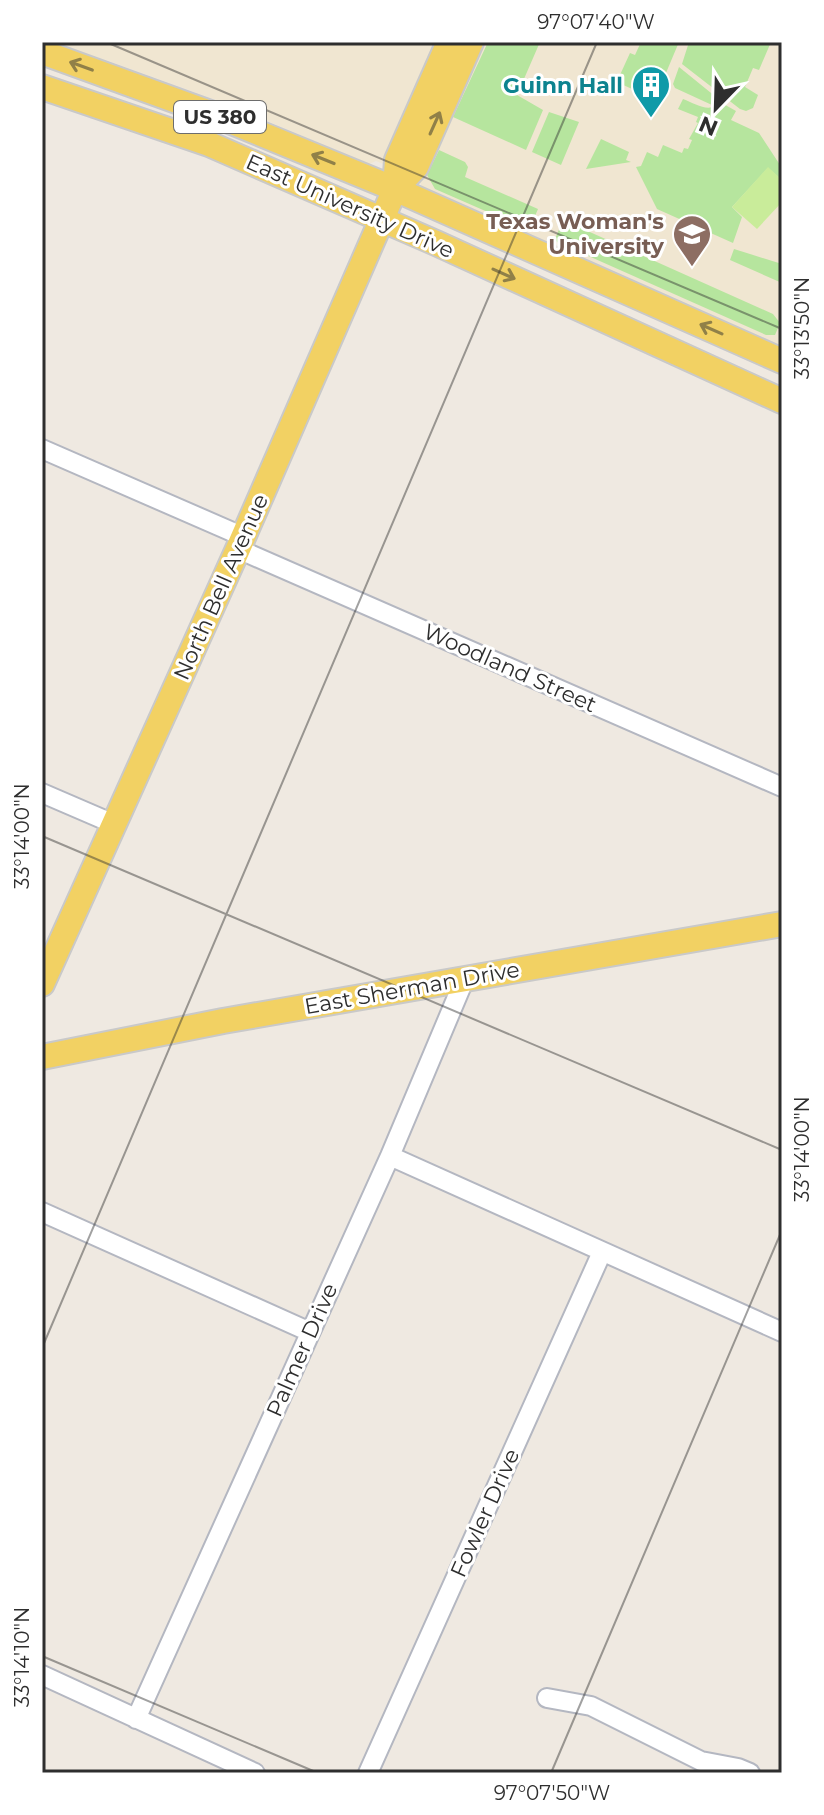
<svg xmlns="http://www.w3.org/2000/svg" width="824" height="1815" viewBox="0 0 824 1815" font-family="Montserrat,sans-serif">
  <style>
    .education { fill: #f0e6d1 }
    .green { fill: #b6e59e }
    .pitch { fill: #c9ec9a }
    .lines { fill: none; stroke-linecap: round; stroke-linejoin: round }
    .minor-casing { stroke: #b4b7c1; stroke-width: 22 }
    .major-casing { stroke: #c9c9c9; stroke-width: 28 }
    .minor { stroke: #fff; stroke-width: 18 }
    .major { stroke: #f2d163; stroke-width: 24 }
    .oneway { stroke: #908048 }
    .ticks { fill: none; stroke: #2e2e2e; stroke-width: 2; stroke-opacity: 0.45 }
    .labels { text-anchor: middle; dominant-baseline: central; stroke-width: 6; stroke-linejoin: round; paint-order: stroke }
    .shield { fill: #fff; stroke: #6d6d6d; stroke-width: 2 }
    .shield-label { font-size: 20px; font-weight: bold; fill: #2e2e2e }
    .culture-label { font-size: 22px; font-weight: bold; fill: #0d838f; stroke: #fff; text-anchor: end }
    .street-label { font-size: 22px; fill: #2e2e2e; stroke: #fff }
    .education-label { font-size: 22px; font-weight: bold; fill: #785e54; stroke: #fff; text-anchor: end }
    .neatline { fill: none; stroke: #2e2e2e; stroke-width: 3 }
    .ticks-label { font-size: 20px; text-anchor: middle; fill: #2e2e2e }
  </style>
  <rect width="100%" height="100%" fill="#efe9e1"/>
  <path class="education" d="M48 42H782V348L422 188 419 179 376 161 369 164 224 103 109 61Z"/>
  <path class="green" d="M488 42H540L517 95 543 110 526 150 453 117Z
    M641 42H679L663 80 660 79 656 87 646 83 641 93 621 84 619 89 614 88 630 53 635 55Z
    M689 42H771L759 70 753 68 745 87 758 95 753 108 746 111 740 109 682 64Z
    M679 67 716 97 717 104 712 105 675 88 673 84Z
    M683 99C696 104 710 114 720 102L736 111 731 120 759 133 782 168V180L768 168 732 207 742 217 733 243 657 209 636 167 641 166 647 152 658 157 663 145 682 153 684 148 688 149 692 140 689 139 698 123 696 122 698 117 678 109Z
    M549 112 579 122 561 165 532 152Z
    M601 139 629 152 626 160 631 162 586 169Z
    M439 150 465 162 468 167 465 177 538 209 529 230 435 189 427 175Z
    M563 220 773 314 780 323 775 335H766L557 242 555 239Z
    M734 249 782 264V283L730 260Z"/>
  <path class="pitch" d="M768 167 782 180V202L757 229 732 207Z"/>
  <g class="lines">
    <g class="minor-casing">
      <path id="minor" d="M42 449 244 537
        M238 549 782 787
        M42 793 114 824
        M390 1156 782 1332
        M42 1212 310 1332
        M42 1675 255 1773
        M547 1698 591 1706 701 1761 738 1768 750 1773
        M136 1719 390 1156 465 978
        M368 1773 602 1252"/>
    </g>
    <g class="major-casing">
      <path id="major" d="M42 52 210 113 395 189 782 361
        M42 87 209 144 436 243 782 401
        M395 189 397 160 449 42
        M42 984 238 549 395 189 416 167 471 42
        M42 1057 223 1021 782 924"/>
    </g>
    <use href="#minor" class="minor"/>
    <use href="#major" class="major"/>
  </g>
  <defs><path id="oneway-shaft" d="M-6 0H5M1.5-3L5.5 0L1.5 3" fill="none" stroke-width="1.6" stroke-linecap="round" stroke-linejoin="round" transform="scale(2)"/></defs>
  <g class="oneway">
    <use href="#oneway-shaft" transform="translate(81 66) rotate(-160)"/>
    <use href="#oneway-shaft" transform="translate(435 123) rotate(-66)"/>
    <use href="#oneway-shaft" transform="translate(323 159) rotate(-158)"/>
    <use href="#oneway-shaft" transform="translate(504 274) rotate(24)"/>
    <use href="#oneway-shaft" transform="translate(711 329) rotate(-156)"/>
  </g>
  <path class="ticks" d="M106 42 782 329M42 836 782 1150M42 1348 597 42M42 1656 318 1773M551 1773 782 1230"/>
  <defs>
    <g id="building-pin" transform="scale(2)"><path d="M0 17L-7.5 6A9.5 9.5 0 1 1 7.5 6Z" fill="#0f9aa8" stroke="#fff"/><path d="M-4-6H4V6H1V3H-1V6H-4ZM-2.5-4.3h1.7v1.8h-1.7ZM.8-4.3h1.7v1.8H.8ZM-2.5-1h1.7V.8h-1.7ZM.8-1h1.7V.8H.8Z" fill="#fff"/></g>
    <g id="university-pin" transform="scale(2)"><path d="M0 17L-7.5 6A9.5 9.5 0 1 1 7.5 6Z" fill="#8d6e63" stroke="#fff"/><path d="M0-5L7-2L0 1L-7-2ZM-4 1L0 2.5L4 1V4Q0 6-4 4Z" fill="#fff"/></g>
  </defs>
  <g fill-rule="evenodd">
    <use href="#building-pin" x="651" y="85"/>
    <use href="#university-pin" x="692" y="234"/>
  </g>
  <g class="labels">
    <rect class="shield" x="174" y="101" width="92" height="32" rx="6"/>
    <g class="shield-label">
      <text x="220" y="117">US 380</text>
    </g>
    <g class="culture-label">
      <text x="623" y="85">Guinn Hall</text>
    </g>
    <g class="street-label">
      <text transform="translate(350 206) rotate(24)">East University Drive</text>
      <text transform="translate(221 587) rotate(-66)">North Bell Avenue</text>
      <text transform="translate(510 668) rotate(24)">Woodland Street</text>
      <text transform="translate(412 988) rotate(-10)">East Sherman Drive</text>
      <text transform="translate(302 1350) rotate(-66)">Palmer Drive</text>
      <text transform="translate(485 1513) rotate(-66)">Fowler Drive</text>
    </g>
    <g class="education-label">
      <text x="664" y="221">Texas Woman's<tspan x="664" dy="25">University</tspan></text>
    </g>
  </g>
  <rect width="824" height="1815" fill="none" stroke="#ffffff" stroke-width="88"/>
  <g transform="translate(716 108) rotate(203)" stroke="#ffffff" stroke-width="6" paint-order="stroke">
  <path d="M0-6L14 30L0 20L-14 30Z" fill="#2e2e2e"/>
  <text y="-12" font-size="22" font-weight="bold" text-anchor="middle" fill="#2e2e2e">N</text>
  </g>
  <rect x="44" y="44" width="736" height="1727" class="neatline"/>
  <g class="ticks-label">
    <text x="596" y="29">97°07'40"W</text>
    <text transform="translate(802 328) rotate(-90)" y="7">33°13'50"N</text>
    <text transform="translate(22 836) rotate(-90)" y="7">33°14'00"N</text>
    <text transform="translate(802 1149) rotate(-90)" y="7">33°14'00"N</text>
    <text transform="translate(22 1657) rotate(-90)" y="7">33°14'10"N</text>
    <text x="552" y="1800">97°07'50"W</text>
  </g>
</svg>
